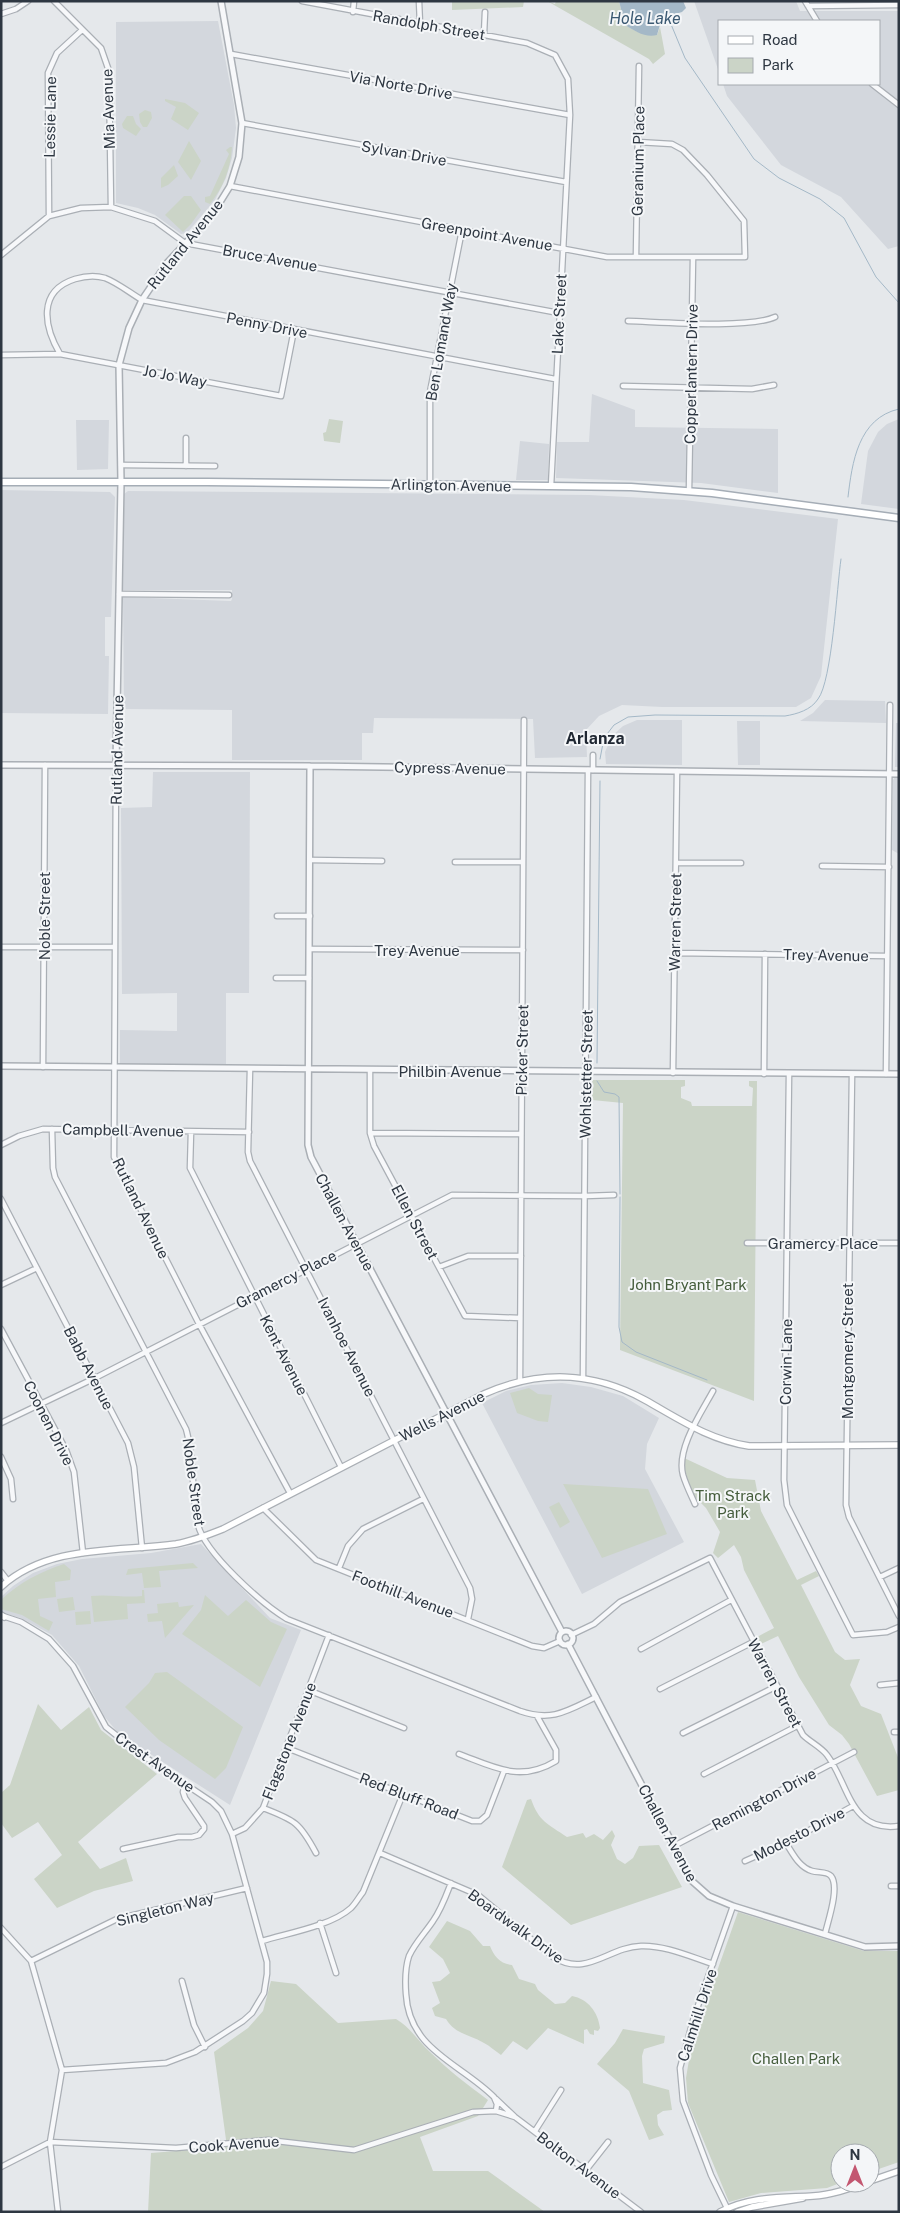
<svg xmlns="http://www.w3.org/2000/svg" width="900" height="2213" viewBox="0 0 900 2213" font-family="'Public Sans',sans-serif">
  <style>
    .built { fill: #d3d7dd }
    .green { fill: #cbd4c7 }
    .water { fill: #a4b8c7 }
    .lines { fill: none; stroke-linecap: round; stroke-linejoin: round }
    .stream { stroke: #a4b8c7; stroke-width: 1 }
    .minor-casing { stroke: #aaafb5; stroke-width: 7 }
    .tertiary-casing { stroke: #aaafb5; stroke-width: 8 }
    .secondary-casing { stroke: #aaafb5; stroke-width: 8 }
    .primary-casing { stroke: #a5adb6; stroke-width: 9 }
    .minor { stroke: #f7f8fa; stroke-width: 4.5 }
    .tertiary { stroke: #f7f8fa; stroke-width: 5 }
    .secondary { stroke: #fff; stroke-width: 5.5 }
    .primary { stroke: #fff; stroke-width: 6 }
    .labels { text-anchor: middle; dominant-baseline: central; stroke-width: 4; stroke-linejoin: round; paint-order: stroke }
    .street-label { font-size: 15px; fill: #2e3742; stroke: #f4f6f8 }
    .park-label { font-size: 15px; fill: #455d3c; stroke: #f4f6f8 }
    .water-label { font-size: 16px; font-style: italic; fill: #3b5972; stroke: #f4f6f8 }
    .neighbourhood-label { font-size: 16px; font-weight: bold; fill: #202833; stroke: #f4f6f8 }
  </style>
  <rect width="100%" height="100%" fill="#e5e8eb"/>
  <path class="built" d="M694 1H796L800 11H899V246L888 249 841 197 781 165 727 96 723 84H879V21H719V72Z
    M218 21 234 105 236 128 232 158 226 178 215 200 187 233 181 234 155 215 138 208 116 203V22Z
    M592 394 635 410V427L778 429V493L701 483 556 478 557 442H589Z
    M899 419V509L861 504 868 451 878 432 887 424Z
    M76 420H109L108 469 77 470Z
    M520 441 549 444 548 480H516Z
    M1 490 110 492 115 497 111 617H105V656H109L108 714 1 713Z
    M128 491 589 495 684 500 838 519 821 676 811 698 796 707H662L622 705 599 716 586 730 587 757 535 758 533 719 374 718 373 733H362V760H232V710L124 709 123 597 231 601 232 599V590H123L124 494Z
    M825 700 885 701 886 723 800 721 813 713Z
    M637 720H682V765L606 764 605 752 612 736 623 726Z
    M737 721H760V765H738Z
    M896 723H899V767H895Z
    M153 772H250L249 993H226V1065L120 1064V1030L177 1031V993L122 994 121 808 152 807Z
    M895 777H899V854L892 850 893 780Z
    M562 1383 591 1387 623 1396 659 1418 647 1444 645 1469 684 1542 582 1594 482 1403 506 1391 531 1385Z
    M201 1544 270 1618 301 1630 230 1805 119 1734 104 1716 79 1666 52 1635 21 1618 1 1612V1597L13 1586 33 1573 57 1564 82 1559 151 1553Z"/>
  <path class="green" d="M452 1H524L523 7 452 10Z
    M547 1 555 4 556 1H619L625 25C637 32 643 35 657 35L660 27 665 54 653 64 649 59Z
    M165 99 185 103 199 113 188 130 171 119 176 107 165 101Z
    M145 110 151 112 152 118 147 127H143L140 122 139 114Z
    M127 116H133L136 124 141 129 136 136 123 128 122 124Z
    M189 141 201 161 191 180 178 162Z
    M230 147H232C231 168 223 188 210 204L205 202V197L210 196 229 154 226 150Z
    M174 165 178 176 168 185 161 188V178Z
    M184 196H191L201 210 191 224 183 232 165 215Z
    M329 419 343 421 340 443 324 441 323 433 326 432Z
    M592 1080H685V1086L681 1087V1098L691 1102 692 1106H752L753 1088 749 1086V1081H757L754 1401 620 1350 623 1103 592 1100Z
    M529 1388 538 1394 552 1395 548 1422 538 1421 517 1413 510 1393Z
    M682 1457 727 1478 755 1480 761 1511 797 1580 816 1571 819 1576 801 1585 835 1652 845 1660 860 1659 850 1685 861 1706 881 1714 899 1760V1790L877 1796 849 1744 842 1735 829 1725 799 1677 778 1636 761 1644 757 1637 774 1628 744 1570 741 1557 734 1545 718 1558 713 1553 720 1532 706 1508 694 1496 686 1481Z
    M563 1484 648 1489 667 1534 602 1558Z
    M559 1502 570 1522 560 1528 549 1507Z
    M193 1563 198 1568 159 1571 161 1587 144 1588 142 1573 126 1575 128 1569Z
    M64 1564 71 1570 70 1580 55 1582 56 1597 38 1599 40 1616 53 1622 49 1631 22 1615 1 1609V1600C20 1582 40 1572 64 1564Z
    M142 1590H144L145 1603 127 1604 128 1619 94 1622 91 1596C109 1594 125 1598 142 1596Z
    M205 1595 228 1616 246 1600 271 1622 287 1629 260 1687 182 1634 201 1610Z
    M73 1597 75 1610 59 1612 57 1599Z
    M178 1602 179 1607 194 1605 165 1638 162 1621 148 1622 147 1614 158 1613 157 1604Z
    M90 1611 91 1624 76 1625 75 1612Z
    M167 1672 243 1727 226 1768 215 1779 159 1740 125 1707 149 1683 155 1673Z
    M38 1704 61 1730 89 1707 101 1730 157 1774 78 1842 100 1869 126 1858 133 1881 94 1891 57 1908 34 1879 62 1855 38 1822 12 1838 1 1823V1793L10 1785Z
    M531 1799C539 1822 548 1824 567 1837L583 1833 586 1838 594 1834 603 1840 612 1830 615 1836 611 1845 617 1859 625 1864 633 1858 639 1846 659 1845 682 1887 571 1925 502 1867 527 1800Z
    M738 1912 864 1951H899V2162L870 2172V2153H840V2183L827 2188 761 2193 729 2202 688 2103 686 2078 692 2042Z
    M447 1921 470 1931 483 1946H490C494 1956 500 1964 512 1965L519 1979 535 1984 538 1990 555 2004 565 2003 572 1996C588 1999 598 2012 600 2028L598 2031 594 2030V2035L590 2034 587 2029 584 2030V2044L548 2028 527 2050 513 2041 501 2055C495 2051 490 2046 484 2043 469 2034 456 2035 446 2019L435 2016 432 2008 440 2003 432 1982 440 1981 450 1973 443 1959 429 1947Z
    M271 1981 296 1984 338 2023 396 2019C410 2027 418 2041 430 2052 448 2070 468 2085 488 2100L478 2116 420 2137 433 2171H488L545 2212H148L151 2153 227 2147 214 2052 248 2028 263 2011Z
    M623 2029 665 2036 664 2043 644 2049 642 2056 643 2083 669 2090 672 2110 663 2111 657 2115 658 2125 664 2135 649 2140 629 2091 597 2064 615 2043Z"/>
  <path class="water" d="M619 1H683L686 8 682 12 662 18 657 35C645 38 635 31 625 25Z"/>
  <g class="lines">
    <path class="stream" d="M668 17 685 58 754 159 779 178 820 199 844 218 876 277 899 303
      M848 497C852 463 858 418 899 409
      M600 759 604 738 614 725 628 717 655 715 785 716C797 714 811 710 818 699 832 681 837 586 841 559
      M597 1063 600 781
      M597 1081 604 1092 615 1094 619 1097 620 1194
      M620 1197 619 1327 622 1342 636 1352 707 1380"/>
    <g class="minor-casing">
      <path id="minor" d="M54 1 101 48 109 71 111 207
        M302 1 527 43 555 55 568 79 570 115 551 486
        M419 1 420 24
        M805 1 817 21
        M808 6 899 5
        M353 12 354 1
        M1 14 16 9 28 1
        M484 34 485 12
        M231 54 570 115
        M872 84 899 105
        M242 123 566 182
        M230 186 607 257H745L744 221 707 175 683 150 672 144 638 142
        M49 216 48 73 57 53 82 30
        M1 255 49 216 81 208 111 207 155 221 185 243 559 313
        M636 256 639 66
        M628 321C661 322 748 329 775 317
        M60 354C44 327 37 291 75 279 85 276 95 275 105 278 118 283 130 293 142 300L555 379
        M1 355 60 354 281 396 294 330
        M623 386 752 389 774 385
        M186 438V466
        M121 465 215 466
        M430 485V392L462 230
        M689 491 693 258
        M119 594 229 595
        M116 765 114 1157 199 1324 290 1493
        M593 770V755
        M310 860 382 861
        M455 862H523
        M676 863H741
        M822 866 889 867
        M277 916H310
        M1 947H115
        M310 949 523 950
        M675 953 887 956
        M276 978H309
        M43 1067 45 765
        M250 1069 248 1152 250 1161 470 1588 472 1599 468 1619
        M370 1071V1133L374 1146 465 1316 520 1318
        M673 1073 677 771
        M764 1074 765 954
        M789 1074 784 1480 787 1505 792 1515 853 1635 887 1632 899 1627
        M852 1074 846 1505 849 1517 899 1616
        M886 1074 890 705
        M52 1129 53 1168 55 1177 186 1429C195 1460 191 1493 198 1525 205 1553 262 1604 287 1619L520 1711C552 1722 567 1711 596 1697
        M191 1132 190 1168 341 1467
        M370 1133 521 1134
        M1 1145 19 1136 43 1129 249 1132
        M1 1199 128 1443 134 1467 142 1548
        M747 1243H899
        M439 1267 468 1256H521
        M1 1285 37 1268
        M1 1329 66 1450 74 1472 83 1553
        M583 1378 588 770
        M520 1380 524 720
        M1 1423 95 1378 452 1195 585 1196 614 1195
        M1 1457 11 1479 13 1499
        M695 1504C691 1495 686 1485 683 1475 676 1449 701 1413 713 1391
        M263 1508 316 1560 532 1646 544 1648 560 1641
        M339 1568 348 1546 363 1529 423 1499
        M1 1572 8 1581
        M880 1577 899 1568
        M3 1616 21 1622 49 1639 73 1666 106 1727 136 1751 212 1802 221 1811 232 1834 267 1962V1974L264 1993 252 2013 243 2021 195 2052 166 2063 62 2070
        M571 1635 594 1624 620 1602 710 1558 803 1735C810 1742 821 1747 827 1755 849 1784 850 1833 899 1826
        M641 1649 731 1600
        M880 1685 899 1683
        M660 1689 753 1642
        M308 1690 404 1728
        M894 1732H899
        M683 1733 777 1686
        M287 1748 472 1821H480L487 1815 504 1771
        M459 1754C494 1767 520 1783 556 1761V1750L537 1716
        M704 1774 797 1726
        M263 1808C295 1820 300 1823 316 1853
        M232 1834 245 1828 263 1808 329 1635
        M786 1843C793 1854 799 1867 812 1871 818 1873 827 1871 831 1876 840 1887 828 1921 825 1934
        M674 1846 854 1752
        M123 1849 178 1837H192L199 1835 204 1829V1826L185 1798 183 1792 185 1784
        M380 1853 478 1895 553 1957C587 1978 608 1947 641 1946 665 1945 691 1957 713 1964
        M745 1861 786 1843 853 1806
        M451 1883C446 1896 441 1910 433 1921 425 1933 415 1943 409 1956 405 1968 405 1981 406 1994 409 2050 460 2063 494 2097L497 2104 496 2111
        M891 1886H899
        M320 1923 336 1973
        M1 1928 31 1961 62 2070 50 2142 58 2212
        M262 1941C288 1933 331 1926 351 1908 356 1903 359 1897 363 1892L403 1794
        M31 1961 117 1919 247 1888
        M182 1981 194 2025 205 2047
        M496 2099 514 2116
        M535 2131 561 2090
        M1 2167 50 2142 176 2148 268 2140 354 2150 473 2112 496 2111 515 2117 641 2212
        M586 2170 608 2142
        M727 2208 711 2175 683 2101 680 2068 694 2017 733 1906"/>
    </g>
    <g class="tertiary-casing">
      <path id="tertiary" d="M1 765 310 766 899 774
        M116 765 121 482 119 365 129 328 142 300 167 263 212 215 230 186 239 157 242 123 221 1
        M310 766 308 1145 311 1157 562 1632
        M1 1066 899 1074
        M559 1638a7 7 0 1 1 14 0a7 7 0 1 1-14 0Z
        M568 1644 692 1881 709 1896 733 1906 865 1947 899 1946"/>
    </g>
    <g class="secondary-casing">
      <path id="secondary" d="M1 1587C48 1544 118 1552 176 1544 193 1541 208 1535 223 1529L484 1394C538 1370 593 1371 645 1400 679 1419 709 1440 749 1446L899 1445
        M1 1615 4 1617
        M870 2181 899 2171
        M720 2212C750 2196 781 2198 813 2196 831 2195 848 2189 865 2183
        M737 2212 752 2207 803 2198"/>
    </g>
    <g class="primary-casing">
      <path id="primary" d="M1 482H207L631 487 712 493 899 518"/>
    </g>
    <use href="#minor" class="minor"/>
    <use href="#tertiary" class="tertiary"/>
    <use href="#secondary" class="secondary"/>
    <use href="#primary" class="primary"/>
  </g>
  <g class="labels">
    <g class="street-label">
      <text transform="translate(429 25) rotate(10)">Randolph Street</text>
      <text transform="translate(401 85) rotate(10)">Via Norte Drive</text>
      <text transform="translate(108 109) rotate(-92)">Mia Avenue</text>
      <text transform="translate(50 117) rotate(-89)">Lessie Lane</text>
      <text transform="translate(404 153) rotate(10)">Sylvan Drive</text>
      <text transform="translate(638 161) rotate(-89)">Geranium Place</text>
      <text transform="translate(487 234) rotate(10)">Greenpoint Avenue</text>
      <text transform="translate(185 244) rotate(-51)">Rutland Avenue</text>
      <text transform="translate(270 258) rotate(10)">Bruce Avenue</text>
      <text transform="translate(559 314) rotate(-87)">Lake Street</text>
      <text transform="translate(267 325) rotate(11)">Penny Drive</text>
      <text transform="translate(441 342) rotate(-80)">Ben Lomand Way</text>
      <text transform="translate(691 374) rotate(-89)">Copperlantern Drive</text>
      <text transform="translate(175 376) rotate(11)">Jo Jo Way</text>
      <text transform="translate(451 485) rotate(1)">Arlington Avenue</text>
      <text transform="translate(117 750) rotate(-89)">Rutland Avenue</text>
      <text transform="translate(450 768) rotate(1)">Cypress Avenue</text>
      <text transform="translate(44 916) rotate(-90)">Noble Street</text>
      <text transform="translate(675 922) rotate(-89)">Warren Street</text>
      <text x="417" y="950">Trey Avenue</text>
      <text transform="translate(826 955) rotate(1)">Trey Avenue</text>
      <text transform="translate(522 1050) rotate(-89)">Picker Street</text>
      <text x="450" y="1071">Philbin Avenue</text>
      <text transform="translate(586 1074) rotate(-89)">Wohlstetter Street</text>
      <text transform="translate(123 1130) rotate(1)">Campbell Avenue</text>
      <text transform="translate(141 1208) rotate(64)">Rutland Avenue</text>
      <text transform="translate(345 1222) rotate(62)">Challen Avenue</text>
      <text transform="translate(415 1222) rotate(62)">Ellen Street</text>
      <text x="823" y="1243">Gramercy Place</text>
      <text transform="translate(286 1279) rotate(-27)">Gramercy Place</text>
      <text transform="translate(347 1347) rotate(63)">Ivanhoe Avenue</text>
      <text transform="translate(847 1351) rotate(-90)">Montgomery Street</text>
      <text transform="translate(284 1355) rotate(63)">Kent Avenue</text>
      <text transform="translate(786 1362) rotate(-89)">Corwin Lane</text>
      <text transform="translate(89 1368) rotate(63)">Babb Avenue</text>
      <text transform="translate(442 1416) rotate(-27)">Wells Avenue</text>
      <text transform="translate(49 1423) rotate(63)">Coonen Drive</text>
      <text transform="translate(194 1482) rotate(82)">Noble Street</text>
      <text transform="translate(403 1594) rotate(21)">Foothill Avenue</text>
      <text transform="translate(775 1683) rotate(62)">Warren Street</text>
      <text transform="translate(289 1741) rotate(-69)">Flagstone Avenue</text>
      <text transform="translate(155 1762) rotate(35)">Crest Avenue</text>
      <text transform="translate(409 1796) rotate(21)">Red Bluff Road</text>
      <text transform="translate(764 1799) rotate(-28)">Remington Drive</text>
      <text transform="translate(668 1833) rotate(62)">Challen Avenue</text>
      <text transform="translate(799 1834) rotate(-27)">Modesto Drive</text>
      <text transform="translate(165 1909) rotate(-14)">Singleton Way</text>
      <text transform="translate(516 1926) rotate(36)">Boardwalk Drive</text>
      <text transform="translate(697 2015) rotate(-72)">Calmhill Drive</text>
      <text transform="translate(234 2144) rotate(-4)">Cook Avenue</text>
      <text transform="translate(579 2165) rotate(37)">Bolton Avenue</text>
    </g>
    <g class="park-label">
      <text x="688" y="1284">John Bryant Park</text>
      <text x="733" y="1495">Tim Strack<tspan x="733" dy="17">Park</tspan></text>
      <text x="796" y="2058">Challen Park</text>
    </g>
    <g class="water-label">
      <text x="645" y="18">Hole Lake</text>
    </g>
    <g class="neighbourhood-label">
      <text x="595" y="738">Arlanza</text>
    </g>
  </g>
  <rect width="900" height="2213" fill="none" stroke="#2e3742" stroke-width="5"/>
  <rect x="718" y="20" width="162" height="65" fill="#f4f6f8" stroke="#a5aaaf"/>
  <rect x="728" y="36" width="25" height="8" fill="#ffffff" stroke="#a5aaaf"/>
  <text x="762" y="45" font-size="15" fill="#2e3742">Road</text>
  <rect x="728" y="58" width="25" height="15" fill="#cbd4c7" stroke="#a5aaaf"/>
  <text x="762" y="70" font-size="15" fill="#2e3742">Park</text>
  <g transform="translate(855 2168)"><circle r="24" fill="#f4f6f8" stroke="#a5aaaf"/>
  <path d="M0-4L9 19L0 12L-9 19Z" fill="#c35771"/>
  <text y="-8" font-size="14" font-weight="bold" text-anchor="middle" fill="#2e3742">N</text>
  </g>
</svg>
